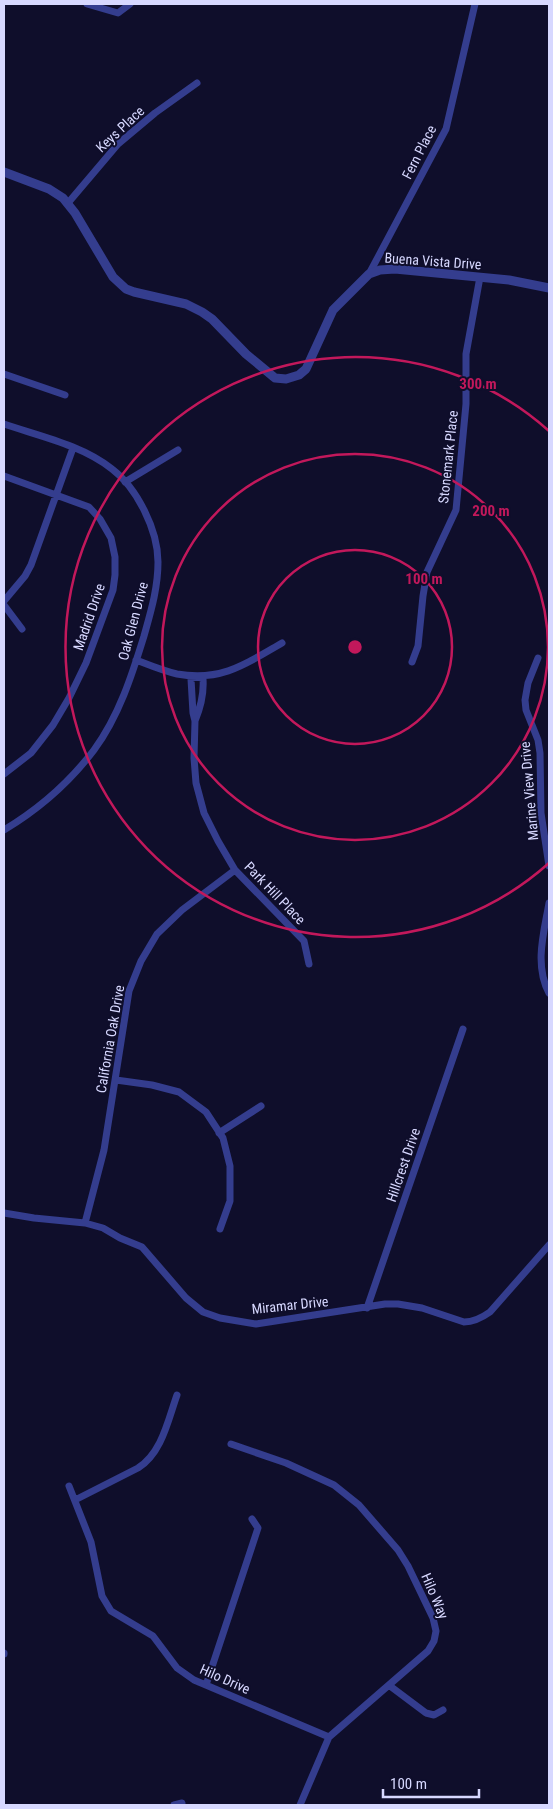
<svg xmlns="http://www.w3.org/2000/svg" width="553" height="1809" viewBox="0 0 553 1809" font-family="'Roboto Condensed',sans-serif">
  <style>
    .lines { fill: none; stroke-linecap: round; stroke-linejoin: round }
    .minor { stroke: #343d8e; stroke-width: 7 }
    .tertiary { stroke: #343d8e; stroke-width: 9 }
    .ring { fill: none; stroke: #c2185b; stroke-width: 2.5 }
    .labels { text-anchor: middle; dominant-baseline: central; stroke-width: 4; stroke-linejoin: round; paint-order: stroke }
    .street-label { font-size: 14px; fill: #d7d8ff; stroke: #0f0e2b }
    .centre { fill: #c2185b; stroke: #0f0e2b; stroke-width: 2.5 }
    .ring-label { font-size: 15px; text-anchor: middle; font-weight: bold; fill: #c2185b; stroke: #0f0e2b; stroke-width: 4; stroke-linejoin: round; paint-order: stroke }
  </style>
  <rect width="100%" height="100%" fill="#0f0e2b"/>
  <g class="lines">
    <path class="minor" d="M87 4 118 13 130 4
      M68 203 118 144 155 113 197 83
      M369 274 446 129 475 4
      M4 374 65 395
      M4 424C39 436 82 445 112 469 137 488 158 530 158 562 158 588 151 611 144 636 132 675 119 716 94 750 69 783 39 809 4 830
      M4 476 89 507 100 519 111 538 115 557V575L113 590 86 663 69 698 53 725 31 753 4 774
      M125 482 178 450
      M4 601 25 576 31 565 73 448
      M4 605 22 629
      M538 658 528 683 525 700 526 710 538 740 540 753 541 813 549 866
      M136 660C149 665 163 671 177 674 221 682 246 664 282 643
      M412 662 418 646 423 596 427 572 456 510 466 404V354L480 277
      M195 721C200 709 204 693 203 679L197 676 191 679 193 713 195 721 194 758 196 783 204 813 218 841 235 870 304 941 309 964
      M549 903C544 932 534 965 549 993
      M116 1080 152 1085 179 1092 206 1112 223 1138 230 1166V1201L220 1229
      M219 1133 261 1106
      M4 1213 34 1218 85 1223 103 1228 120 1238 142 1247 186 1298 203 1312 220 1318 256 1324 385 1304H398L422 1308 464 1322C474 1322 483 1317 490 1312L549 1245
      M85 1223 104 1150 129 991 141 961 157 934 182 910 235 870
      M367 1308 463 1029
      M231 1444 286 1463 334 1485 359 1505 398 1550 408 1566 433 1618 436 1631 434 1641 428 1651 329 1737 300 1805
      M69 1486 91 1542 102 1596 111 1611 153 1636 177 1668 194 1680 329 1737
      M75 1500 138 1468C162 1453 168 1420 177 1395
      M4 1654V1653
      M206 1685 258 1528 252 1519
      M390 1686 426 1713 434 1715 443 1710
      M174 1805 182 1803"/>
    <path class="tertiary" d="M4 172 49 189 63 198 75 213 113 277 126 289 134 292 186 304 202 312 212 319 246 354 275 378 286 379 299 375 306 369 333 310 369 274 380 270 395 269 509 280 549 288"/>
  </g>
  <g class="ring">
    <circle cx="355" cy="647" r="97"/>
    <circle cx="355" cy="647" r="193"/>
    <path d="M549 863A290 290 0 1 1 549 431"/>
  </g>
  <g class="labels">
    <g class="street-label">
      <text transform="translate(120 129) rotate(-43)">Keys Place</text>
      <text transform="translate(419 152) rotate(-63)">Fern Place</text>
      <text transform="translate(433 261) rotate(4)">Buena Vista Drive</text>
      <text transform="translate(448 457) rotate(-84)">Stonemark Place</text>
      <text transform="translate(89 617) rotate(-71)">Madrid Drive</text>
      <text transform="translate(133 621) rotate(-75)">Oak Glen Drive</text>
      <text transform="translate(529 791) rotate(-95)">Marine View Drive</text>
      <text transform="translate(275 893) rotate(46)">Park Hill Place</text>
      <text transform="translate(110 1039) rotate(-80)">California Oak Drive</text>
      <text transform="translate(403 1165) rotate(-71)">Hillcrest Drive</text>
      <text transform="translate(290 1305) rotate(-6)">Miramar Drive</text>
      <text transform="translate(435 1596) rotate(67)">Hilo Way</text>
      <text transform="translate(225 1679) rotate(24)">Hilo Drive</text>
    </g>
  </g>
  <circle cx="355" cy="647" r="8" class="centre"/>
  <g class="ring-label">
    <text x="478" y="389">300 m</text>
    <text x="491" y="516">200 m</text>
    <text x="424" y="584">100 m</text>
  </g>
  <rect width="553" height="1809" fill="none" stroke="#d7d8ff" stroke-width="10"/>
  <path d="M383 1789v8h96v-8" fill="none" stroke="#d7d8ff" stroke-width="2.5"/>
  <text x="390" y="1789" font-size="15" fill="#d7d8ff" stroke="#0f0e2b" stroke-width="4" paint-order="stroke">100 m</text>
</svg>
